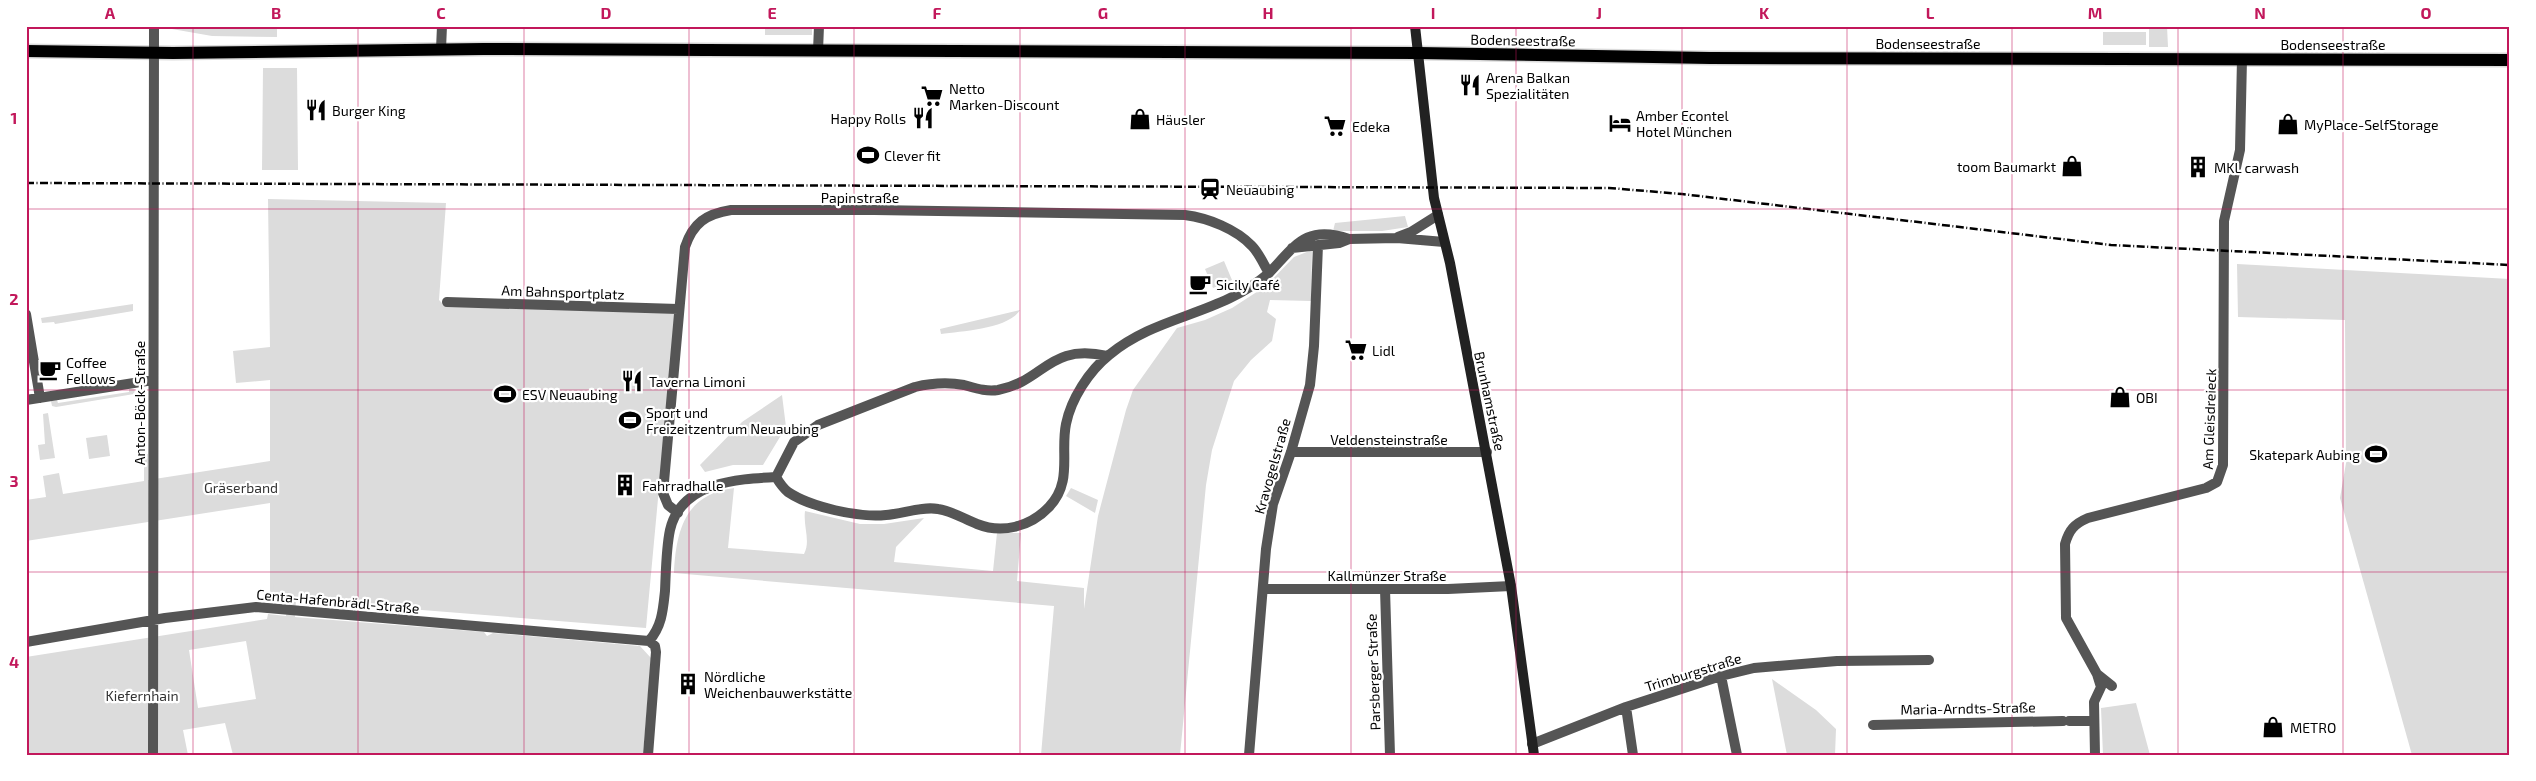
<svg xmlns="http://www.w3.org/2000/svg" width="2536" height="781" viewBox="0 0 2536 781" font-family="'Exo 2',sans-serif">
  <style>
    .green { fill: #dcdcdc; fill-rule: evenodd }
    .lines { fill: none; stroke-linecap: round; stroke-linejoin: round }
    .primary-casing { stroke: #dbdbdb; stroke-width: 15 }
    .street { stroke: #555; stroke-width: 10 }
    .secondary { stroke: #222; stroke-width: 10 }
    .primary { stroke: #000; stroke-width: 12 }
    .rail { stroke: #000; stroke-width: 2.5; stroke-dasharray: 8 2.5 1 2.5; stroke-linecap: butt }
    .grid { fill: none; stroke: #c2185b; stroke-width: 1; stroke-opacity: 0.55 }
    .labels { text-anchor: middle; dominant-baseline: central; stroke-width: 4.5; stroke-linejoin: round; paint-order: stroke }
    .street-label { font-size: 14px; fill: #000; stroke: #fff }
    .poi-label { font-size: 14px; fill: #000; stroke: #fff; text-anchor: start }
    .park-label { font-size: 14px; fill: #333; stroke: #fff }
    .neatline { fill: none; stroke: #c2185b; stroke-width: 2 }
    .grid-label { font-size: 16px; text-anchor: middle; font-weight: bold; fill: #c2185b }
  </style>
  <rect width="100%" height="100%" fill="#fff"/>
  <path class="green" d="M168 26H277V37L212 36 172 29Z
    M765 26H812V35H765Z
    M2149 26H2167L2168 47H2149Z
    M2103 32H2146V45H2103Z
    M263 68H297L298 170H262Z
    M268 199 446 203 439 300 444 305H676L646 628 296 600 295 617 484 632 487 636 493 633 640 646 651 658 643 755H233L225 723 183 730 188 755H26V657L267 619 268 614 286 616 288 599 270 597V503L26 541V500L46 497 43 476 59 473 63 494 144 481V454H148V480L270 461V380L236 383 233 351 270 347ZM246 641 256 699 198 708 189 650Z
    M1405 216 1408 227 1382 231H1333L1335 223Z
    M1312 250 1311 301 1270 300 1267 312 1276 319 1272 341 1251 360 1234 381 1212 450 1206 485 1180 755H1041L1054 606 674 573C676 531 685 494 734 488L728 548 804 554C811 541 803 527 805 511L860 524H884L924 518 896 547 894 562 993 571 997 533H1021L1017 581 1084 588V609L1098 516 1126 410 1133 390 1177 328 1205 320 1232 308 1266 286 1294 257Z
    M1224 261 1232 280 1213 288 1205 269Z
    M2237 264 2510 279V755H2412L2340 498 2346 463 2345 320 2238 317Z
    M133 304V311L55 324 54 322 42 323 41 318Z
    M1020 310C1008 329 962 331 941 334L940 329Z
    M129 389H135L134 394 56 407 52 406 51 401 57 400 58 403 129 392Z
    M782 395 786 427 763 465H733L705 472 700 465 742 422Z
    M48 413 55 458 40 460 38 445 45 444 43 414Z
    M107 435 110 456 89 459 86 438Z
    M1071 488 1098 500 1095 513 1066 496Z
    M1772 679 1816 710 1836 729 1835 755H1787Z
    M2136 703 2150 755H2103L2101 708Z"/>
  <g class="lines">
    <g class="primary-casing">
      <path id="primary" d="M26 51 173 53 483 49 706 50 1418 53 1710 58 2510 60"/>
    </g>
    <path class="street" d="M441 49 442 26
      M818 51 819 26
      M1398 237 1411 232 1438 215
      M1292 248 1339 243 1349 239 1397 238 1444 242
      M447 302 678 309
      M26 314 40 398
      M26 400 153 380
      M1291 452H1487
      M776 477C779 482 783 488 788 492 810 507 859 518 886 515 902 514 922 506 938 509 952 511 964 519 977 524 1002 534 1030 527 1049 507 1073 482 1060 453 1066 424 1071 399 1089 371 1109 355 1159 314 1219 316 1269 273
      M776 477 794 442 818 425 915 387C932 383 947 382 964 385 975 388 986 392 998 390 1045 381 1048 343 1107 356
      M678 513 668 505 663 493 685 247C693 223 706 214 731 210H874L1185 215C1208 218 1236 229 1252 246 1259 253 1264 265 1269 273 1295 246 1306 224 1349 239
      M1263 589H1448L1511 586
      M1385 589 1390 755
      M649 641C662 626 663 610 665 591 666 571 666 549 670 530 681 482 737 479 776 477
      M26 642 165 618 256 607 649 641
      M1721 676 1737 755
      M2112 686 2097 674 2066 618 2065 544C2069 530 2074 524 2088 518L2206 488 2217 482 2223 465 2224 221 2240 150 2242 59
      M1626 707 1633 755
      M2069 721H2094
      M1873 725 2063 721
      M1532 744 1626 707 1721 676 1754 668 1837 661 1929 660
      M153 755 154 26
      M648 755 656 652 655 646 649 641
      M1249 755 1266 549 1273 504 1291 452 1310 385 1314 346 1318 245
      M2095 755 2094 702 2101 687 2097 674"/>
    <path class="secondary" d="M1415 26 1434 198 1450 263 1511 586 1534 755"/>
    <use href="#primary" class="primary"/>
    <path class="rail" d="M26 183 1609 188 1682 194 2111 245 2510 265"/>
  </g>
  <path class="grid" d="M193 26V755M358 26V755M524 26V755M689 26V755M854 26V755M1020 26V755M1185 26V755M1351 26V755M1516 26V755M1682 26V755M1847 26V755M2012 26V755M2178 26V755M2343 26V755M26 209H2510M26 390H2510M26 572H2510"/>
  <defs>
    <g id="restaurant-bare" transform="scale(1.725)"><path d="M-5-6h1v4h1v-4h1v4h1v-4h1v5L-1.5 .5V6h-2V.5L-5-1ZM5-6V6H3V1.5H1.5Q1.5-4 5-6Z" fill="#000" stroke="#fff" stroke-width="2.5" paint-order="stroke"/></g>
    <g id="supermarket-bare" transform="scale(1.725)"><path d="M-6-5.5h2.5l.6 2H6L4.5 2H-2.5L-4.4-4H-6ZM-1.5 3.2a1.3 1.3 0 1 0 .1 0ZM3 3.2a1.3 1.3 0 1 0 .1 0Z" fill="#000" stroke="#fff" stroke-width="2.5" paint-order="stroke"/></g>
    <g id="shop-bare" transform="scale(1.725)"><path d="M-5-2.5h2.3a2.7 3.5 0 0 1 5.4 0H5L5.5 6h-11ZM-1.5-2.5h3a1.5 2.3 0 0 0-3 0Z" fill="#000" stroke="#fff" stroke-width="2.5" paint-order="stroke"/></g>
    <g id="hotel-bare" transform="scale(1.725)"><path d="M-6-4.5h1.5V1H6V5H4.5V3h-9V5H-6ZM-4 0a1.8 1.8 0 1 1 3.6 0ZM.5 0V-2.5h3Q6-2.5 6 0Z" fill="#000" stroke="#fff" stroke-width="2.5" paint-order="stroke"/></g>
    <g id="stadium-bare" transform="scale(1.725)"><path d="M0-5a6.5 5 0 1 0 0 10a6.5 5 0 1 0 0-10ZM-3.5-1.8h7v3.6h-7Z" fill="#000" stroke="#fff" stroke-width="2.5" paint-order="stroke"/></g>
    <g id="building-bare" transform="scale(1.725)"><path d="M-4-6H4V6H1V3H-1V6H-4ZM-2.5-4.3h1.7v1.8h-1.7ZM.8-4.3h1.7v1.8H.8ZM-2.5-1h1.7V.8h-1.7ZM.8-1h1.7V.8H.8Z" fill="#000" stroke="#fff" stroke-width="2.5" paint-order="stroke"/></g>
    <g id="station-bare" transform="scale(1.725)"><path d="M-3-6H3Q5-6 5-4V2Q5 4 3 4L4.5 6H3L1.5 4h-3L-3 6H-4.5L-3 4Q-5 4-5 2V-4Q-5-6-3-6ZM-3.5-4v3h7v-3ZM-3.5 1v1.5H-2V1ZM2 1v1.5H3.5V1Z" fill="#000" stroke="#fff" stroke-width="2.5" paint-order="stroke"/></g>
    <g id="cafe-bare" transform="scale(1.725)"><path d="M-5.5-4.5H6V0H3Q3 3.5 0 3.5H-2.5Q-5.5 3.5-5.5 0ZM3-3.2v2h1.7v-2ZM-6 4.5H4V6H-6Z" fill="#000" stroke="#fff" stroke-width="2.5" paint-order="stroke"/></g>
  </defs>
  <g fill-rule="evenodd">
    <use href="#restaurant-bare" x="1470" y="85"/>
    <use href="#supermarket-bare" x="932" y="96"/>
    <use href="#restaurant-bare" x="316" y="110"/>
    <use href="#restaurant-bare" x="923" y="118"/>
    <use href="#shop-bare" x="1140" y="119"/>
    <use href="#hotel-bare" x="1620" y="123"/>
    <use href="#shop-bare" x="2288" y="124"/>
    <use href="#supermarket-bare" x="1335" y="126"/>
    <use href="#stadium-bare" x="868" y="155"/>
    <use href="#shop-bare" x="2072" y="166"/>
    <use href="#building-bare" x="2198" y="167"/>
    <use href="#station-bare" x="1210" y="189"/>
    <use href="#cafe-bare" x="1200" y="284"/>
    <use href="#supermarket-bare" x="1356" y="350"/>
    <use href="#cafe-bare" x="50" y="370"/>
    <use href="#restaurant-bare" x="632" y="381"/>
    <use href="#stadium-bare" x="505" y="394"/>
    <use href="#shop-bare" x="2120" y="397"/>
    <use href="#stadium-bare" x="630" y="420"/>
    <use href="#stadium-bare" x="2376" y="454"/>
    <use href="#building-bare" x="625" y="485"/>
    <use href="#building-bare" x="688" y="684"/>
    <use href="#shop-bare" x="2273" y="727"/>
  </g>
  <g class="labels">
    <g class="street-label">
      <text transform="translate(1523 40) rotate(1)">Bodenseestraße</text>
      <text x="1928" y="43">Bodenseestraße</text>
      <text x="2333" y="44">Bodenseestraße</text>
      <text x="860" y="197">Papinstraße</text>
      <text transform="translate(563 292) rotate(2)">Am Bahnsportplatz</text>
      <text transform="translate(1490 401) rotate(78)">Brunhamstraße</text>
      <text transform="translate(139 403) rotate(-90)">Anton-Böck-Straße</text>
      <text transform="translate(2209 419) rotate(-88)">Am Gleisdreieck</text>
      <text x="1389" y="439">Veldensteinstraße</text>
      <text transform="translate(1272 466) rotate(-74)">Kravogelstraße</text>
      <text x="1387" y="575">Kallmünzer Straße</text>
      <text transform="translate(338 601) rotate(5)">Centa-Hafenbrädl-Straße</text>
      <text transform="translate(1373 672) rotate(-92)">Parsberger Straße</text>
      <text transform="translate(1693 672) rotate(-17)">Trimburgstraße</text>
      <text transform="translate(1968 708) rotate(-1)">Maria-Arndts-Straße</text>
    </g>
    <g class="poi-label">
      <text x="1486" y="77">Arena Balkan<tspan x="1486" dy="16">Spezialitäten</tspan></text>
      <text x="949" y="88">Netto<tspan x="949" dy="16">Marken-Discount</tspan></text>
      <text x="332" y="110">Burger King</text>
      <text x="1636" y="115">Amber Econtel<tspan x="1636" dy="16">Hotel München</tspan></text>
      <text x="906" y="118" text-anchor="end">Happy Rolls</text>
      <text x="1156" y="119">Häusler</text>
      <text x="2304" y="124">MyPlace-SelfStorage</text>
      <text x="1352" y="126">Edeka</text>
      <text x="884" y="155">Clever fit</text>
      <text x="2056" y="166" text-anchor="end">toom Baumarkt</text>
      <text x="2214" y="167">MKL carwash</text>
      <text x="1226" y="189">Neuaubing</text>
      <text x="1216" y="284">Sicily Café</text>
      <text x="1372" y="350">Lidl</text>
      <text x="66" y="362">Coffee<tspan x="66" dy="16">Fellows</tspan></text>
      <text x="649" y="381">Taverna Limoni</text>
      <text x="522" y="394">ESV Neuaubing</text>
      <text x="2136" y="397">OBI</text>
      <text x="646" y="412">Sport und<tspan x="646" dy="16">Freizeitzentrum Neuaubing</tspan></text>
      <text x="2360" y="454" text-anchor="end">Skatepark Aubing</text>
      <text x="642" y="485">Fahrradhalle</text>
      <text x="704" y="676">Nördliche<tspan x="704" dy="16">Weichenbauwerkstätte</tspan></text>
      <text x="2290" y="727">METRO</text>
    </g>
    <g class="park-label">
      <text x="241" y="487">Gräserband</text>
      <text x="142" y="695">Kiefernhain</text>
    </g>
  </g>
  <rect width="2536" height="781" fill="none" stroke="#ffffff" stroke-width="55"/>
  <rect x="28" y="28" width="2480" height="726" class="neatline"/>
  <g class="grid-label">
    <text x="110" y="19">A</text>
    <text x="276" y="19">B</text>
    <text x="441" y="19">C</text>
    <text x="606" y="19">D</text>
    <text x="772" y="19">E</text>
    <text x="937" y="19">F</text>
    <text x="1103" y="19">G</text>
    <text x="1268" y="19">H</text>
    <text x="1433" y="19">I</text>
    <text x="1599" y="19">J</text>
    <text x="1764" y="19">K</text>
    <text x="1930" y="19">L</text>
    <text x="2095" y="19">M</text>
    <text x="2260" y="19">N</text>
    <text x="2426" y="19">O</text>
    <text x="14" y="124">1</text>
    <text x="14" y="305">2</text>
    <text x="14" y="487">3</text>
    <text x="14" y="668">4</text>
  </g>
</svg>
